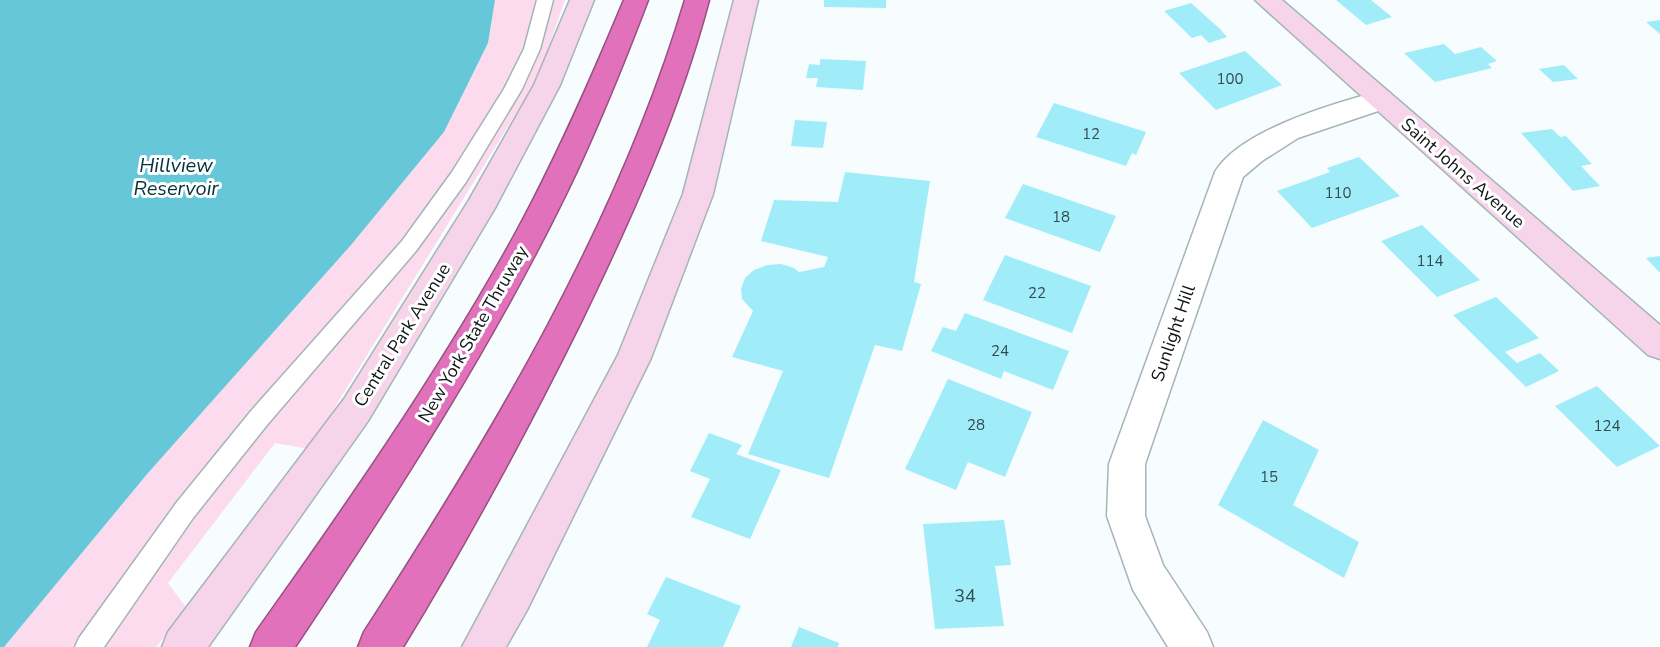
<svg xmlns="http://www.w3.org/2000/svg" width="1660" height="647" viewBox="0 0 1660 647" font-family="'Nunito Sans',sans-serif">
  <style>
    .green { fill: #fbdbed }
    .water { fill: #65c7d7 }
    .building { fill: #a1ecf9 }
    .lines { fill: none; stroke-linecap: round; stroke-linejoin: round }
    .lane-casing { stroke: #a5b4b7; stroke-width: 3 }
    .street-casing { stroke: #a5b4b7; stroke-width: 3 }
    .secondary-casing { stroke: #a5b4b7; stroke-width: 3 }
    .highway-casing { stroke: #985181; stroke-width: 3 }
    .lane { fill: #fff; fill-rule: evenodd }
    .street { fill: #fff; fill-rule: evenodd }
    .secondary { fill: #f6d4ea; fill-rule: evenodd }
    .highway { fill: #e171ba; fill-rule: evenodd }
    .labels { text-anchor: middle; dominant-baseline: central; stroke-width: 6; stroke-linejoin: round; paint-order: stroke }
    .number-label { font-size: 15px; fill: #344b4f }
    .street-label { font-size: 18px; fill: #101516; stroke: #fff }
    .near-number-label { font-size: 18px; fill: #344b4f }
    .water-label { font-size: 20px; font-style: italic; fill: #03343b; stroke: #fff }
  </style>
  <rect width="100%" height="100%" fill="#f7fdfe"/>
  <path class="green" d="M495 0H565L538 78 309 449 275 443 168 583 187 609 156 647H4L148 473 351 245 444 132 488 43Z"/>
  <path class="water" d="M0 0H495L488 43 444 132 351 245 148 473 4 647H0Z"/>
  <path class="building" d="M824 0H886V8L824 7Z
    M1336 0H1371L1392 17 1366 25Z
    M1191 3 1220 29 1227 37 1209 43 1201 35 1192 38 1164 11Z
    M1660 20V34L1646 22Z
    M1444 44 1455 54 1481 47 1497 61 1488 64 1492 68 1435 82 1404 53Z
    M1245 51 1282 85 1216 110 1179 73Z
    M820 59 866 61 863 90 816 87 818 78H806L809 64 820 65Z
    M1564 65 1578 79 1553 82 1539 69Z
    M1054 103 1146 132 1136 155 1132 153 1126 166 1036 137Z
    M795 120 827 122 823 148 791 146Z
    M1552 129 1560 137 1566 136 1592 164 1581 166 1600 186 1573 191 1521 133Z
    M1359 157 1400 196 1312 228 1277 191 1330 172 1327 168Z
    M845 172 930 181 914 282 921 284 902 351 875 345 829 478 748 454 783 371 732 357 753 311 742 299 741 289 745 278 754 270 767 265 781 264 794 268 799 272 824 267 828 257 761 241 774 200 838 202Z
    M1023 184 1116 216 1100 252 1005 218Z
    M1422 225 1480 280 1437 297 1381 241Z
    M1005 255 1091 286 1072 333 983 300Z
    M1660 256V273L1646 258Z
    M1496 297 1539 338 1505 352 1517 363 1540 353 1559 371 1526 387 1453 315Z
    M965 313 1069 351 1053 390 1004 371 1001 379 931 351 943 327 956 331Z
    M948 379 1032 412 1005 477 968 462 956 490 905 469Z
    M1597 386 1660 446 1617 467 1555 406Z
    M1263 420 1319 450 1293 505 1359 542 1344 578 1218 505Z
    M709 433 742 445 736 454 781 470 750 539 691 517 710 479 690 471Z
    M1004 520 1011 565 995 566 1004 626 935 629 923 524Z
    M666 577 741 606 723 647H647L660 620 647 614Z
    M799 627 839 643 838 647H791Z"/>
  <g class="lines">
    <g class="lane-casing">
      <path id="lane" d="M537 0H553L540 49 522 89 466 182 416 251 267 425 193 518 104 647H75L79 638 177 502 251 411 402 241 452 172 504 89 524 49Z"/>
    </g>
    <g class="street-casing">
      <path id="street" d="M1380 91 1390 93 1394 100 1390 107 1298 138 1262 161 1243 177 1145 464V516L1163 565 1207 632 1213 647H1168L1133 590 1107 516 1109 464 1215 172C1240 130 1335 103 1380 91Z"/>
    </g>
    <g class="secondary-casing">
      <path id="secondary" d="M570 0H594L560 85 495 208 368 421 208 647H162L168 632 344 399 469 200 534 85Z
        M734 0H758L713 194 651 358 527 610 506 647H462L618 355 683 194Z
        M1255 0H1282L1660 325V359L1648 355Z"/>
    </g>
    <g class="highway-casing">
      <path id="highway" d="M624 0H648C626 58 603 115 577 171 498 338 397 494 295 647H250L256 632C345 507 433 381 508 247 552 168 589 84 624 0Z
        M685 0H709C679 113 631 219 580 324 525 435 467 542 403 647H358L364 632C491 436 618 225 685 0Z"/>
    </g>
    <use href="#lane" class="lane"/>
    <use href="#street" class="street"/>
    <use href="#secondary" class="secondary"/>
    <use href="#highway" class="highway"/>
  </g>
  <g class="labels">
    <g class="number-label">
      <text x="1230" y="79">100</text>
      <text x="1091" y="134">12</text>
      <text x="1338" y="193">110</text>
      <text x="1061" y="217">18</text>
      <text x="1430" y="261">114</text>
      <text x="1037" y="293">22</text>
      <text x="1000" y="351">24</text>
      <text x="976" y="425">28</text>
      <text x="1607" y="426">124</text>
      <text x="1269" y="477">15</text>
    </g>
    <g class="street-label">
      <text transform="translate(1463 173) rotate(41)">Saint Johns Avenue</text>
      <text transform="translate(1173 333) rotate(-71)">Sunlight Hill</text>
      <text transform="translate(473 334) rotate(-60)">New York State Thruway</text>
      <text transform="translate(402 335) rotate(-58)">Central Park Avenue</text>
    </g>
    <g class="near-number-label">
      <text x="965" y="596">34</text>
    </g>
    <g class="water-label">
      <text x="176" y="165">Hillview<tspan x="176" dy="23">Reservoir</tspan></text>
    </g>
  </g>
</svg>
